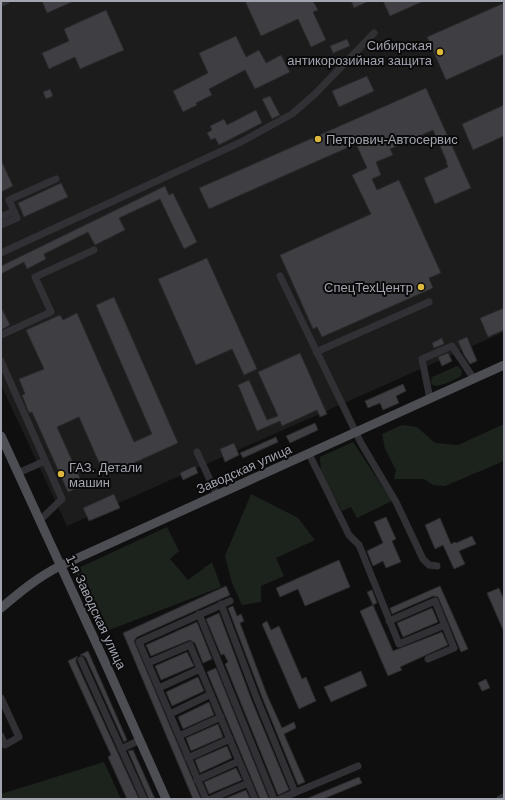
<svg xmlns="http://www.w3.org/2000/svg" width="505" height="800" viewBox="0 0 505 800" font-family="Helvetica,sans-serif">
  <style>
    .built { fill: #1c1c1d }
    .green { fill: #1c231d }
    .building { fill: #3f3f43; stroke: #2a2a2c }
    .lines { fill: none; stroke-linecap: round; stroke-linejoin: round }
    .minor { stroke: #313135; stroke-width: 7 }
    .major { stroke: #4d4e54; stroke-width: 9 }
    .poi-dot { fill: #dcb83c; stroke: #0b0a0b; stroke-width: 1.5 }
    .labels { text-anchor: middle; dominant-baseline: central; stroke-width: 4; stroke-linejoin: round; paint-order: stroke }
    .poi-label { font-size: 13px; fill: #a2a5b0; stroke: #0b0a0b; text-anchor: end }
    .street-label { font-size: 13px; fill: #a2a5b0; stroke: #0b0a0b }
  </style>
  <rect width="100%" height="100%" fill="#100f10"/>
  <path class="built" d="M1 1H504V332L67 526 1 385Z"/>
  <path class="green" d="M457 366 459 367 462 371 461 376C456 379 425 396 432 377Z
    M504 424V461L445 486 433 485 424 479H394L396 470 385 449 382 434 402 425 417 427 435 443 458 445Z
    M353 442 392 501 357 518 351 507 342 511 321 473 320 457Z
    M251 494 298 518 315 540 276 558 284 576 261 586V602L242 605 232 583 225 556Z
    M167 527 179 551 170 559 188 580 212 562 221 587 104 632 72 571Z
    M104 762 121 799H1V794Z"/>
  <path class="building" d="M42 1H74L47 13Z
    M245 1H313L318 10 313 12 326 40 311 47 298 19 261 36Z
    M351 1H369L354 8Z
    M383 1H424L390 16Z
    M504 3V54L446 80 427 37Z
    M106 10 124 50 80 69 75 57 49 69 42 53 69 41 64 29Z
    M236 36 246 57 259 50 266 63 281 55 290 72 255 89 245 70 209 89 212 95 196 103 197 105 183 112 173 91 208 73 199 53Z
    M347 39 350 46 333 53 330 46Z
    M367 76 374 91 339 107 332 91Z
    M426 88 471 188 435 204 424 178 448 167 446 162H447L433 130 390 149 393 155 376 162 381 175 372 179 377 190 399 180 441 273 429 278 433 288 322 337 317 327 313 329 280 255 371 214 352 175 367 168 356 144 209 209 199 188Z
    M50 89 53 96 46 99 43 92Z
    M270 96 280 115 272 119 262 99Z
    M504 105V136L473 150 462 124Z
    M256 110 262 123 219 145 215 138 211 140 207 133 212 130 210 126 224 119 227 125Z
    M1 160 13 186 1 192Z
    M61 183 68 197 24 217 18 203Z
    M165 186 169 195 173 193 197 242 184 249 160 199 119 218 125 230 95 245 88 232 44 254 46 259 27 269 24 262 1 274V266Z
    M207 258 257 369 244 375 232 349 196 365 158 279Z
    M114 297 178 443 105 476 79 417 57 427 83 485 68 492 32 412 29 413 22 395 25 394 19 379 44 369 26 330 60 315 63 320 77 313 134 442 152 434 96 305Z
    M1 307 10 325 1 330Z
    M504 308V330L488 337 480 318Z
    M467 337 477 361 470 364 464 355 458 341Z
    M442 338 444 344 434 348 432 343Z
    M300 353 327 414 320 417 317 410 282 426 280 421 257 431 238 385 249 380 267 420 278 416 258 372Z
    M448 353 452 361 442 366 438 357Z
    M403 384 406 391 396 396 399 403 383 410 380 403 368 408 365 401Z
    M315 423 318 430 290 443 286 436Z
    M276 437 278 442 243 458 240 453Z
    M234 443 239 455 225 462 220 449Z
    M195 466 198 473 183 480 180 473Z
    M114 494 120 508 89 521 83 508Z
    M386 517 396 539 392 541 401 562 386 568 383 561 373 566 367 551 383 543 374 522Z
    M440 518 451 544 455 542 456 543 472 536 476 544 459 551 465 564 454 569 443 545 435 549 425 525Z
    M339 560 350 587 305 606 298 589 280 597 276 588Z
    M226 586 230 595 137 637 134 641 201 799H193L123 633Z
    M440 586 468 649 461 652 438 597 433 596 392 614 390 608Z
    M499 588 504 600V632L487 593Z
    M372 590 377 603 373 605 367 592Z
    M373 605 393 651 442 632 448 645 400 667 402 670 388 676 360 611Z
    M233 606 237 616 241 614 244 621 240 623 267 695 282 728 294 722 296 728 284 734 305 782 298 785 262 697 228 608Z
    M432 608 438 622 403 637 397 623Z
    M219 613 252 701 289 790 278 795 225 664 228 662 224 654 221 655 206 619Z
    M267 621 271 630 279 626 302 679 306 677 316 701 299 709 262 624Z
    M197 622 212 659 203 663 195 643 190 640 151 656 146 645Z
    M88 651 127 740 124 742 86 658 84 656 80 655Z
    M187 652 194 666 161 680 155 666Z
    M78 656 76 659V662L139 799H127L108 757 111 755 68 661Z
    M216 668 269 799H260L207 672Z
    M361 671 367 686 331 702 324 687Z
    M198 677 204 691 172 706 166 692Z
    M486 679 490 688 482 691 478 683Z
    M209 702 214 715 183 729 178 717Z
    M218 724 223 737 191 751 186 738Z
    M227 746 232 758 200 773 195 760Z
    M133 750 155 799H149L128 751Z
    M236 768 242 780 209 794 204 782Z
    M359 777 362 783 323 799H306Z
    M246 790 250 799H224Z"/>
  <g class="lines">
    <path class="minor" d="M1 3 6 1
      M1 217 14 211
      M1 225 17 218 9 200 56 179
      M1 253 241 142 292 114 315 94 374 33
      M280 276 361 443 396 502 423 559 429 565 437 566
      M1 335 51 312 35 277 94 250
      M316 352 429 302
      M1 361 62 499 39 521
      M430 399 422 359 452 346 474 379
      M197 452 217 495
      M309 454 349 535 359 545 399 644 445 625
      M18 473 45 461
      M221 604 257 699 295 792
      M199 614 274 799
      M389 621 435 601 454 648 428 659
      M81 660 144 799
      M148 663 190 645 255 799
      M159 688 200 669
      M1 698 19 737 5 745 1 736
      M170 714 211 694
      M179 736 221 717
      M121 749 140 740
      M188 758 230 739
      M197 780 239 761
      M206 799 139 642 230 601
      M211 799 248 783
      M280 799 358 766
      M500 799 504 797"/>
    <path class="major" d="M1 436 108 669 166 799
      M1 608C20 592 38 577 60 566L504 365"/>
  </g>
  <g class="poi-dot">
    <circle cx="440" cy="52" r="4"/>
    <circle cx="318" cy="139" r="4"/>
    <circle cx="421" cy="287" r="4"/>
    <circle cx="61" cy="474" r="4"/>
  </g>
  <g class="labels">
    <g class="poi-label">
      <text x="432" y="45">Сибирская<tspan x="432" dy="15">антикорозийная защита</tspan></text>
      <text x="326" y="139" text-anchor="start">Петрович-Автосервис</text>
      <text x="413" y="287">СпецТехЦентр</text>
      <text x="69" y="467" text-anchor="start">ГАЗ. Детали<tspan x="69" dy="15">машин</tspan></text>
    </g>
    <g class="street-label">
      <text transform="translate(244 469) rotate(-24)">Заводская улица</text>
      <text transform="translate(96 612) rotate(65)">1-я Заводская улица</text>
    </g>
  </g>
  <rect width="505" height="800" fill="none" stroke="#a2a5b0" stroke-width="4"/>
</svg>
